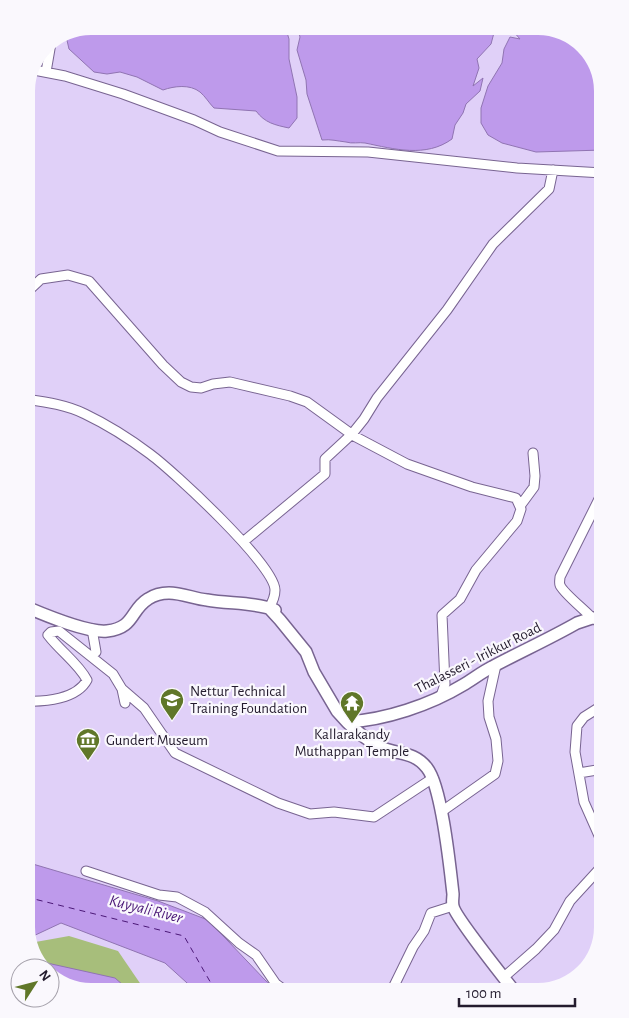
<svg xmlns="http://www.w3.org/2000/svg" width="629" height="1018" viewBox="0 0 629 1018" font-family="'Alegreya Sans',sans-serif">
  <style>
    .green { fill: #a7be7b }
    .water { fill: #be9aeb; stroke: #9074b2 }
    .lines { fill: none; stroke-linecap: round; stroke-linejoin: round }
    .ferry { stroke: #4b1877; stroke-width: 1; stroke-dasharray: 6 5; stroke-linecap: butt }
    .minor-casing { stroke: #786491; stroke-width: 11 }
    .major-casing { stroke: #786491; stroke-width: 14 }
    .minor { stroke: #fff; stroke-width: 9 }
    .major { stroke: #fff; stroke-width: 11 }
    .labels { text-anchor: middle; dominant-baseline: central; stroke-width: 4.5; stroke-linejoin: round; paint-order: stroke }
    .street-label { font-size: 15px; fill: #241c2e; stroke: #faf8fd }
    .poi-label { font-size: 15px; fill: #241c2e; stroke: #faf8fd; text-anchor: start }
    .water-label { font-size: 16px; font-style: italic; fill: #4b1877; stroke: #faf8fd }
  </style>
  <rect width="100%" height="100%" fill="#e0d0f8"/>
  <path class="green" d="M69 936 118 951 146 992H118L37 961 33 956 30 943Z"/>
  <path class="water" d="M91 26H285L289 39V59L297 97V118L289 128C275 125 265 123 256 111L214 108C209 103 205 96 200 92 190 84 174 86 163 90L137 77 120 72 107 74 94 72 69 49 66 36Z
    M297 26H498L495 29 491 44 477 59 479 68 473 86 483 78 480 91 466 104 463 113 455 125 452 139C426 158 394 149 365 143 359 142 352 144 346 142 337 141 331 139 322 140L307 94 306 80 297 50 300 37Z
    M514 26H543L574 37 596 62 603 91V150L536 152 502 143 488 135 481 123V108L488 86 502 63 504 49 510 37 520 39 513 31Z
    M26 862 158 901 208 920 266 981 280 992H197L165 963 61 923 29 938 26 927Z
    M38 961 115 978 131 992C107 992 67 995 50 975V968H44Z"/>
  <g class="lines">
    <path class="ferry" d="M26 897 184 936 216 992"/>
    <g class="minor-casing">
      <path id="minor" d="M34 70 65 76 123 94 194 120 220 132 278 151 368 152 517 168 603 173
        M46 72 51 43
        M26 293 41 279 68 275 89 281 163 365 181 382 191 387 201 388 213 384 230 382 290 396 307 402 354 436 407 464 472 487 516 498 521 509 517 521 476 570 460 599 442 615 445 684 441 696
        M26 399C46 402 67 405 85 414 108 425 130 439 150 454 173 471 275 565 275 590 275 597 272 603 269 608
        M520 506 534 487 535 476 533 453
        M243 542 325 474V459L352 434 364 419 377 398 447 310 493 244 549 189 553 170
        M592 618C586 611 562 592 560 585 559 583 560 579 560 577L603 491
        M92 629 96 652
        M122 689 144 708 175 753 278 803 310 814 334 812 374 817 433 778
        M26 701C45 702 77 699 87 680 78 663 60 651 48 635L51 632 59 631 113 674 122 689 125 703
        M579 773 603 769
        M441 812 495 774 498 761 496 739 489 717 488 701 496 665
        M603 849 600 838 584 802 575 752 577 726 584 717 603 705
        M86 871 159 895 177 897 205 912 239 943 256 955 276 984 287 992
        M504 977 536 949 554 930 570 901 603 865
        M391 992 413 947 424 931 431 913 453 906"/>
    </g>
    <g class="major-casing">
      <path id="major" d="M26 607C45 615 87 633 107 631 135 628 130 610 148 599 154 595 162 593 169 593 182 593 195 599 207 600 229 604 254 602 275 610
        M269 608 280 620 306 652 314 672 337 711 347 722C385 720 430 705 463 685 473 679 482 672 492 667 520 652 549 639 577 623L592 618 603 619
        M347 722C357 732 367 740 380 747 398 755 414 751 427 768 442 787 450 868 453 894 453 898 452 902 453 906 455 917 505 979 515 992"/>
    </g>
    <use href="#minor" class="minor"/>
    <use href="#major" class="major"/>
  </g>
  <defs>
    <g id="university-pin" transform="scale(1.25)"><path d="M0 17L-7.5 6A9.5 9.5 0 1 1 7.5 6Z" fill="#607729" stroke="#faf8fd"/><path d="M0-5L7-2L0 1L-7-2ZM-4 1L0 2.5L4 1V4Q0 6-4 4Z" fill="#fff"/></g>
    <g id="temple-pin" transform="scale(1.25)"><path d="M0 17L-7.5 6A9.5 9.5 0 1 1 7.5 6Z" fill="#607729" stroke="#faf8fd"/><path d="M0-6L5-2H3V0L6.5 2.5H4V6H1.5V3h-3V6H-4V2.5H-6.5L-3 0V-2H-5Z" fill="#fff"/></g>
    <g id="museum-pin" transform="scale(1.25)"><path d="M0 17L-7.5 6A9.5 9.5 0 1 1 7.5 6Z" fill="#607729" stroke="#faf8fd"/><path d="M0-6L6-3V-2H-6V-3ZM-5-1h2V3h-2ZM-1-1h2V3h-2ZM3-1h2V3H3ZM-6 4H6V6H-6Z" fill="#fff"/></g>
  </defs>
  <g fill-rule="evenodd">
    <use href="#university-pin" x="172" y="700"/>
    <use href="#temple-pin" x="352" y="703"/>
    <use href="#museum-pin" x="88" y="740"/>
  </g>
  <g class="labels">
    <g class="street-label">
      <text transform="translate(478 658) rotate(-27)">Thalasseri - Irikkur Road</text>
    </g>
    <g class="poi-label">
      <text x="190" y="691">Nettur Technical<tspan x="190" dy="17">Training Foundation</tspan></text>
      <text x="352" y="734" text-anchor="middle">Kallarakandy<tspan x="352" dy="17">Muthappan Temple</tspan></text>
      <text x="106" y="740">Gundert Museum</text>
    </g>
    <g class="water-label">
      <text transform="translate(146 909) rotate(14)">Kuyyali River</text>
    </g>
  </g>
  <path d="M0 0H629V1018H0ZM91 35H538A56 56 0 0 1 594 91V927A56 56 0 0 1 538 983H91A56 56 0 0 1 35 927V91A56 56 0 0 1 91 35Z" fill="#faf8fd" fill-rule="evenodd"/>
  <g transform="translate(35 983) rotate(54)"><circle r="24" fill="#faf8fd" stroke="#a4a0aa"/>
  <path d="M0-4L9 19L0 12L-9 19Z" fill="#607729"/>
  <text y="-8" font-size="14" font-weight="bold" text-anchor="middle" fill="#241c2e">N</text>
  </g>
  <path d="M459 998v8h116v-8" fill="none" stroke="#241c2e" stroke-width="2.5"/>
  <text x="466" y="998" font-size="15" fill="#241c2e" stroke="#faf8fd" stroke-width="4" paint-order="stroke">100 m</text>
</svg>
